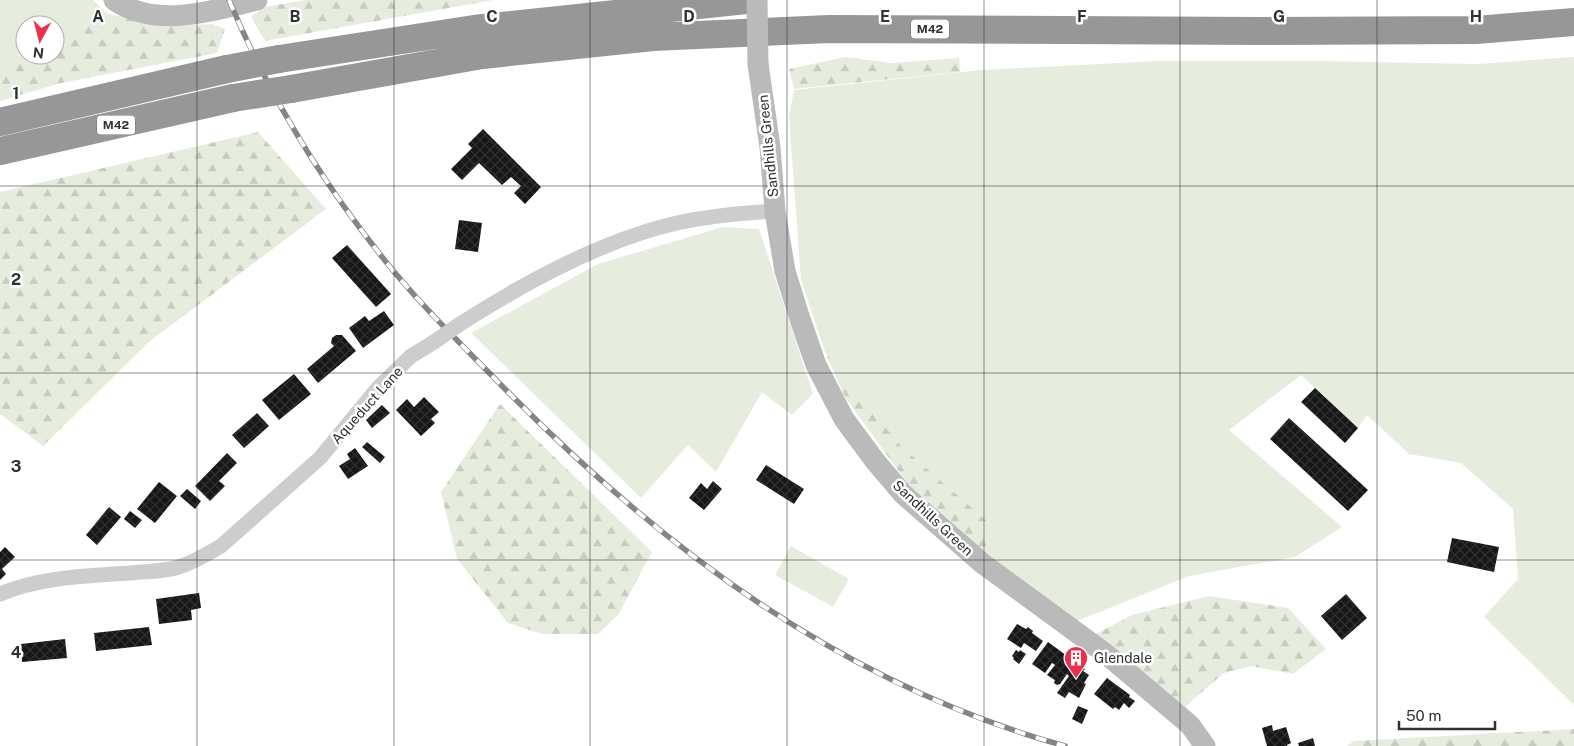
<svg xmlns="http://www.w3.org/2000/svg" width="1574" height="746" viewBox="0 0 1574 746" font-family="'Public Sans',sans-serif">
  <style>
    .grass { fill: #e7edde }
    .forest { fill: url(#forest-firs) }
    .building { fill: url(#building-cross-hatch) }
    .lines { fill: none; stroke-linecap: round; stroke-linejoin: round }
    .street { stroke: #cdcdcd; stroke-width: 15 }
    .secondary { stroke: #bababa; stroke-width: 21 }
    .highway { stroke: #979797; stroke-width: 28 }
    .rail-casing { stroke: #858585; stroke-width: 5.5 }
    .rail { stroke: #fff; stroke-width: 4; stroke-dasharray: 11; stroke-linecap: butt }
    .street-bridge { stroke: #cdcdcd; stroke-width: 15 }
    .secondary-bridge { stroke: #bababa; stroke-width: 21 }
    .highway-bridge { stroke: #979797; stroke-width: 28 }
    .grid { fill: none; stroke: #303030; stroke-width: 1; stroke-opacity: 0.55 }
    .labels { text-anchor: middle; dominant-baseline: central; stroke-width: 5; stroke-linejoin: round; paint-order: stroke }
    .shield { fill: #fff; stroke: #6e6e6e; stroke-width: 1 }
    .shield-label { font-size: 12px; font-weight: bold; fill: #303030 }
    .street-label { font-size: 14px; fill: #303030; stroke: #fff }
    .poi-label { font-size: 14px; fill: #303030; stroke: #fff; text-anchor: start }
    .grid-label { font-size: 16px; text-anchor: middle; font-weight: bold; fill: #303030; stroke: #fff; stroke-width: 5; stroke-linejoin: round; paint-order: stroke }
  </style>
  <defs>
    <pattern id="forest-firs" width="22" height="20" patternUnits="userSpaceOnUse" patternTransform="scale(1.25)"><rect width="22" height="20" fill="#e7edde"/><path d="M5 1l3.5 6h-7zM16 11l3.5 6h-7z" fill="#c6ccbf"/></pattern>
    <pattern id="building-cross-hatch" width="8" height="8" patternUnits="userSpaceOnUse" patternTransform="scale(1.25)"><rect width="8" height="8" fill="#171717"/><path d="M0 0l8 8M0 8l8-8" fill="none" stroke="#303030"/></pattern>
  </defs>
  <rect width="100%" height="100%" fill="#fff"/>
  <path class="grass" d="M0 0H93L108 14 55 38V25H25V52L0 63Z
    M1574 57V705L1484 617 1518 579 1513 509 1461 463 1409 454 1367 415 1358 428 1301 375 1229 430 1342 527 1295 557 1189 576 1077 621 984 551 995 528 900 445 825 352 801 280 789 117 794 90 981 70 1158 61H1320L1477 64Z
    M723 227 759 229 813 394 792 415 762 392 716 472 688 445 641 498 471 333 598 264Z
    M791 546 849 579 833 607 775 575Z"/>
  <path class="forest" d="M306 0H493L265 41 251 17 264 7Z
    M108 14 175 26 212 24 225 29 217 53 61 83 0 101V63L25 52V55H55V38Z
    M845 57 891 63 959 58 960 72 794 89 789 69Z
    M258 132 326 209 150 341 43 446 0 414V192Z
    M825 352 900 445 995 528 984 551 908 484 845 397Z
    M500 404 652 552 618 615 598 634H542L508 623 457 559 441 492Z
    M1209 596 1288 608 1326 649 1293 674 1251 666 1224 673 1183 708 1094 635 1132 615Z
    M1574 729V746H1347L1354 741Z"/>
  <path class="building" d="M483 129 541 187 525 204 514 193 521 186 511 177 502 185 479 163 462 180 451 169 472 148 468 144Z
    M459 220 482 223 478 252 455 249Z
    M347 245 391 294 376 307 332 258Z
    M384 311 394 325 363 348 349 328 365 316 369 321Z
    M336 335H342L356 351 318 383 307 369 334 346 331 343 332 338Z
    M294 374 311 394 279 420 262 400Z
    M1315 388 1358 428 1345 443 1301 402Z
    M424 397 439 412 431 419 435 423 421 436 396 410 407 399 414 407Z
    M382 405 390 413 372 428 366 420Z
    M257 413 269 426 244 448 232 435Z
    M1289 418 1368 490 1348 511 1270 439Z
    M367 442 385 457 380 463 362 447Z
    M355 448 368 466 348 479 339 466 350 459 347 454Z
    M227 453 237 463 219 481 225 486 210 501 195 486Z
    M766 465 804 489 794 504 756 480Z
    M713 481 722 489 704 510 689 498 701 483 707 489Z
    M159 482 177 496 155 523 137 509Z
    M187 489 201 501 195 509 180 496Z
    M109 507 121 517 97 545 86 535Z
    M130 511 142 520 135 528 124 519Z
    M1452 538 1499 547 1494 572 1447 562Z
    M5 547 15 557 2 569 6 574 0 580V552Z
    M199 593 201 608 191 610 192 620 159 624 156 599Z
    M1346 594 1367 618 1342 640 1321 616Z
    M1017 624 1026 629 1028 627 1033 631 1032 633 1043 641 1036 651 1024 643 1021 648 1007 639Z
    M149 627 152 645 96 651 94 633Z
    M65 639 67 658 22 662 21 644Z
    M1048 642 1085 669 1083 671 1089 675 1084 683 1086 684 1079 698 1069 692 1065 698 1057 693 1069 676 1067 674 1060 684 1057 685 1054 683 1055 680 1047 675 1055 665 1052 663 1045 673 1032 664Z
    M1016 650 1019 652 1020 650 1026 654 1019 664 1013 659 1014 658 1012 656Z
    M1107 678 1130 695 1129 697 1135 701 1129 708 1124 703 1119 710 1115 707 1113 709 1094 694Z
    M1078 706 1088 710 1082 724 1072 719Z
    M1272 725 1273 731 1286 727 1291 743 1287 745V746H1267L1262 728Z
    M1313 738 1315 746H1299L1298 743Z"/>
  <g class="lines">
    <path class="street" d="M460 324C524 283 602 240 677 223 709 216 742 213 775 211
      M0 594C40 577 86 576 129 573 146 571 163 572 179 567 194 562 207 554 221 546L320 458 377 389 411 356 434 342"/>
    <path class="secondary" d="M114 0C156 29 212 11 257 0
      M758 64 770 147 775 211 785 271 799 316 816 365 844 419 875 461 903 494 982 563 1106 654 1190 725 1205 746"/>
    <path class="highway" d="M279 59 474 29 746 0
      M291 89 482 55 653 37 829 29 1262 31 1476 30 1574 22
      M0 122 227 69
      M0 151 233 98"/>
    <g class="rail-casing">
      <path id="rail" d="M229 0C267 91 318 176 379 253 417 302 462 345 505 389 663 549 844 685 1065 746"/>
    </g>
    <use href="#rail" class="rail"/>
    <path class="street-bridge" d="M434 342 460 324"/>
    <path class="secondary-bridge" d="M757 0 758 64"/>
    <path class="highway-bridge" d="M227 69 279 59
      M233 98 291 89"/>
  </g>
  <path class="grid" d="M197 0V746M394 0V746M590 0V746M787 0V746M984 0V746M1180 0V746M1377 0V746M0 186H1574M0 373H1574M0 560H1574"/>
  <defs>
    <g id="building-pin" transform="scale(1.25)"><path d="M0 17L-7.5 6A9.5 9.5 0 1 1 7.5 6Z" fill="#ea304a" stroke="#fff"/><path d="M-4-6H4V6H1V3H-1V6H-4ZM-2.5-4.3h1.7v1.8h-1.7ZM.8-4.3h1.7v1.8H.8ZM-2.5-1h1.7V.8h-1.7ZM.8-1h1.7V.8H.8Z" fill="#fff"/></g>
  </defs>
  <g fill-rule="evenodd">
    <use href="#building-pin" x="1076" y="658"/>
  </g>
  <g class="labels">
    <g class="shield">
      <rect x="911" y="19.5" width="38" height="19" rx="4"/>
      <rect x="97" y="115.5" width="38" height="19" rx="4"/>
    </g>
    <g class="shield-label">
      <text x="930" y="29">M42</text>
      <text x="116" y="125">M42</text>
    </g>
    <g class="street-label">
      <text transform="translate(768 146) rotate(-96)">Sandhills Green</text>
      <text transform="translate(367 405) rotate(-48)">Aqueduct Lane</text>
      <text transform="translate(933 518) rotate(43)">Sandhills Green</text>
    </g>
    <g class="poi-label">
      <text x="1094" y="658">Glendale</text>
    </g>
  </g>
  <g class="grid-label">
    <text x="98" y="22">A</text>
    <text x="295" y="22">B</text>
    <text x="492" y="22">C</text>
    <text x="689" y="22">D</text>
    <text x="885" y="22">E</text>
    <text x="1082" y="22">F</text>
    <text x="1279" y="22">G</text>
    <text x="1476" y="22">H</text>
    <text x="16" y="99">1</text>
    <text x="16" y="285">2</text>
    <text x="16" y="472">3</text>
    <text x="16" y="658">4</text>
  </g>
  <g transform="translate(40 40) rotate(187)"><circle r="24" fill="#ffffff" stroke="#acacac"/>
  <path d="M0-4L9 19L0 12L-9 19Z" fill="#ea304a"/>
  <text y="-8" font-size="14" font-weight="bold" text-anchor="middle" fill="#303030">N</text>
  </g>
  <path d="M1399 721v8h96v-8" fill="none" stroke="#303030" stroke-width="2.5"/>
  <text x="1406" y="721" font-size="15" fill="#303030" stroke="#ffffff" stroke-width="4" paint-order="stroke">50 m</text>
</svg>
